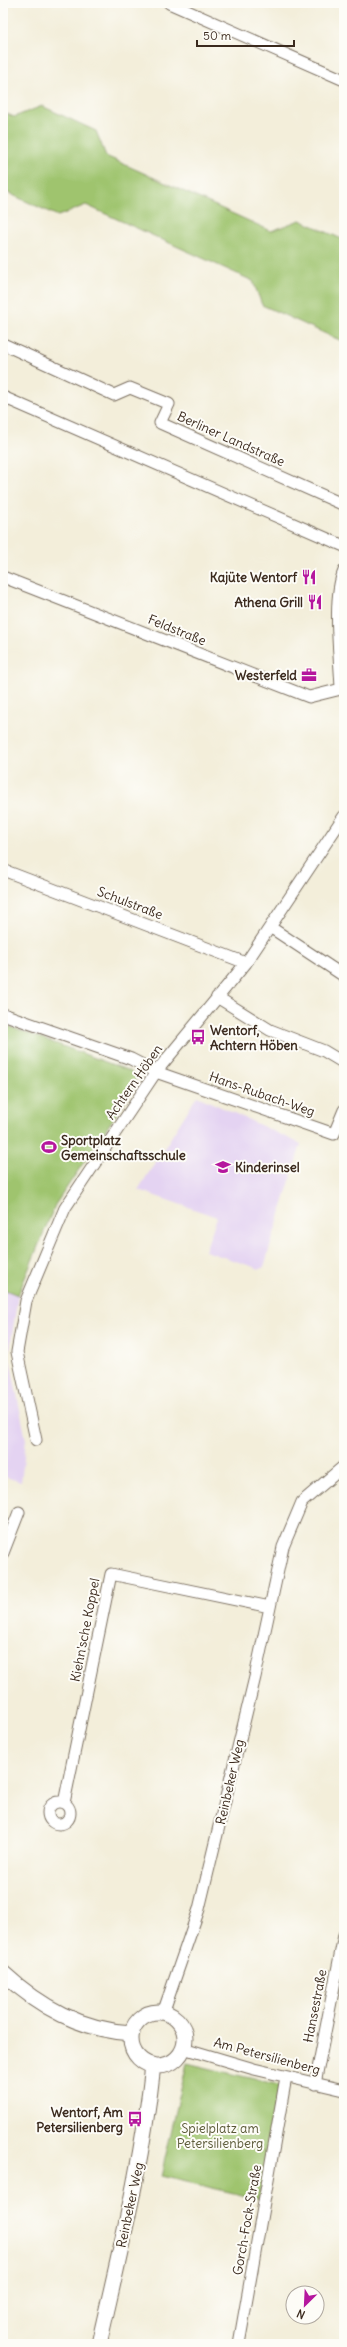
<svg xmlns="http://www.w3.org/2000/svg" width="347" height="2347" viewBox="0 0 347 2347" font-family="Delius,sans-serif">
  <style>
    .built { fill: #e4d3f2 }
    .green { fill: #9fc46e; stroke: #6d7746 }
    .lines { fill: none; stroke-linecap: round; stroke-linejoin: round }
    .street-casing { stroke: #7b6f60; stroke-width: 13 }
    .secondary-casing { stroke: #7b6f60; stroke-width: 17 }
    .street { stroke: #fff; stroke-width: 11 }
    .secondary { stroke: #fff; stroke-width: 15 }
    .labels { text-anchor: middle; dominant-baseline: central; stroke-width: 4; stroke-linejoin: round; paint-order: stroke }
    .street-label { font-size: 13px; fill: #3b2a1e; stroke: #fdfcf7 }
    .poi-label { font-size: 13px; font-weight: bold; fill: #3b2a1e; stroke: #fdfcf7; text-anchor: end }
    .park-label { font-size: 13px; fill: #595836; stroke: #fdfcf7 }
  </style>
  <rect width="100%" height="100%" fill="#fdfcf7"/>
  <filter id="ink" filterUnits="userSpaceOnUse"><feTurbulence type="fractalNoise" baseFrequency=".025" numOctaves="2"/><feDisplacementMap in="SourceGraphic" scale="8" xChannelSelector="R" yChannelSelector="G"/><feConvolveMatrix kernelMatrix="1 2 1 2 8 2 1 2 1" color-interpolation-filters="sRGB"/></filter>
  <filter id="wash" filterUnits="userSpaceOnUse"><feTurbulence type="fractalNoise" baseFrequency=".012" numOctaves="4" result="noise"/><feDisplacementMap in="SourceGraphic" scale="16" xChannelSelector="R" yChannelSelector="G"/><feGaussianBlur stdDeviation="0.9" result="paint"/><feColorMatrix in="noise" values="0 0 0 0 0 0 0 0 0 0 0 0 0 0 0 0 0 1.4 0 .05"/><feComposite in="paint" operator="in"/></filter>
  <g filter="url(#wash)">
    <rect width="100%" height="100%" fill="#f3eeda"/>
    <path class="built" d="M197 1096 301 1144 264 1267 260 1269 205 1251 217 1217 138 1190Z
      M3 1289 18 1295 9 1355 26 1440 21 1482 3 1476Z"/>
    <path class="green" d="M42 106 96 131 106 156 271 231 300 220 344 240V342L262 305 253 281 86 205 58 216 4 191 3 112 14 117Z
      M3 1024 130 1071 136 1077 134 1088 55 1205 18 1295 3 1289Z
      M187 2063 279 2085 259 2199 161 2176Z"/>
  </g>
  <g filter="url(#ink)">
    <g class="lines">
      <g class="street-casing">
        <path id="street" d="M169 3 344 80
          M3 344 114 395 130 388 169 404 160 423 342 504
          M3 397 344 546
          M344 571C332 598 340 658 341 689L344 691
          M3 577 309 697 341 689
          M3 870 246 963
          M270 927 344 976
          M217 997 270 1030 324 1051 344 1063
          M3 1014 131 1059 156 1072 334 1134 344 1110
          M36 1440 17 1352 26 1301 65 1208 156 1072 246 963 344 816
          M3 1553 19 1512
          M48 1813a11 11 0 1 1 22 0a11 11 0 1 1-22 0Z
          M64 1803 111 1574 270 1607
          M163 2013 199 1909 255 1677 283 1547 302 1502 344 1466
          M183 2048 254 2069 344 2090
          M315 2084 344 1935
          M239 2344 286 2077"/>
      </g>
      <g class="secondary-casing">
        <path id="secondary" d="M3 1973C40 2007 81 2030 132 2033
          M131 2039a27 27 0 1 1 54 0a27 27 0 1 1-54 0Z
          M99 2344C120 2251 143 2160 153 2065"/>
      </g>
      <use href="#street" class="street"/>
      <use href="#secondary" class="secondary"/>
    </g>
  </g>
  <defs>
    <g id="restaurant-bare" transform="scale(1.2)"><path d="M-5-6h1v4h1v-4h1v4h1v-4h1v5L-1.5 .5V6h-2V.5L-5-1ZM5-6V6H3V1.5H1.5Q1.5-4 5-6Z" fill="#b5179e" stroke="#fdfcf7" stroke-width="2.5" paint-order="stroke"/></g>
    <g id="office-bare" transform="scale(1.2)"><path d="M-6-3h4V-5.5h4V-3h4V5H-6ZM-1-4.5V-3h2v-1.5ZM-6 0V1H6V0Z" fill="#b5179e" stroke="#fdfcf7" stroke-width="2.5" paint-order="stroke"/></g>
    <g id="bus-bare" transform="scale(1.2)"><path d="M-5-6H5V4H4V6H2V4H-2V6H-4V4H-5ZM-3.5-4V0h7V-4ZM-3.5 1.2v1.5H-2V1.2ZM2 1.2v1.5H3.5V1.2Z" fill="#b5179e" stroke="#fdfcf7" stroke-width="2.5" paint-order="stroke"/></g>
    <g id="stadium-bare" transform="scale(1.2)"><path d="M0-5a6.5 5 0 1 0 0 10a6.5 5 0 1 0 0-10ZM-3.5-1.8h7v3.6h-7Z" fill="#b5179e" stroke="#fdfcf7" stroke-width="2.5" paint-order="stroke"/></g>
    <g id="school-bare" transform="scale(1.2)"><path d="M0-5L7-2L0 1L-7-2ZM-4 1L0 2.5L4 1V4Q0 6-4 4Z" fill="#b5179e" stroke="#fdfcf7" stroke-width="2.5" paint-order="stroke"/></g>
  </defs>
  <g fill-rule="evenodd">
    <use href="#restaurant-bare" x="309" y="577"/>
    <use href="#restaurant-bare" x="315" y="602"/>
    <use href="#office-bare" x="309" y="675"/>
    <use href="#bus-bare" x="198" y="1037"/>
    <use href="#stadium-bare" x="49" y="1147"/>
    <use href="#school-bare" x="223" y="1167"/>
    <use href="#bus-bare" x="135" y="2119"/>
  </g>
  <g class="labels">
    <g class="street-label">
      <text transform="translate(231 439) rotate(24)">Berliner Landstraße</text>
      <text transform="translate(177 630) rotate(22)">Feldstraße</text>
      <text transform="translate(130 903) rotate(21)">Schulstraße</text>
      <text transform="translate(134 1082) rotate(-55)">Achtern Höben</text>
      <text transform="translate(262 1094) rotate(19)">Hans-Rubach-Weg</text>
      <text transform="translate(85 1630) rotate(-79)">Kiehn'sche Koppel</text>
      <text transform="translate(230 1782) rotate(-77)">Reinbeker Weg</text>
      <text transform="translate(315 2006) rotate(-79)">Hansestraße</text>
      <text transform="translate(267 2056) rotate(15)">Am Petersilienberg</text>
      <text transform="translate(130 2205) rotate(-78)">Reinbeker Weg</text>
      <text transform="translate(247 2220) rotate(-80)">Gorch-Fock-Straße</text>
    </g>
    <g class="poi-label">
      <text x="297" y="577">Kajüte Wentorf</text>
      <text x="303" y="602">Athena Grill</text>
      <text x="297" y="675">Westerfeld</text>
      <text x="210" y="1030" text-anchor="start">Wentorf,<tspan x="210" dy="15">Achtern Höben</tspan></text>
      <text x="61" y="1140" text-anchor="start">Sportplatz<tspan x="61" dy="15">Gemeinschaftsschule</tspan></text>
      <text x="235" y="1167" text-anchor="start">Kinderinsel</text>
      <text x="123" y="2112">Wentorf, Am<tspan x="123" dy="15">Petersilienberg</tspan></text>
    </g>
    <g class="park-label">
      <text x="220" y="2128">Spielplatz am<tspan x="220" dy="15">Petersilienberg</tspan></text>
    </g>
  </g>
  <rect width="347" height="2347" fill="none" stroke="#fdfcf7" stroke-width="16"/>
  <g transform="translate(305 2305) rotate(204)"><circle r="19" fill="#fdfcf7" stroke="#afa8a0"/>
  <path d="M0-3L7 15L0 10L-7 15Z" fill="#b5179e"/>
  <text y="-6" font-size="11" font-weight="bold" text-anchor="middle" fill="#3b2a1e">N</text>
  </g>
  <path d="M197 40v6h97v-6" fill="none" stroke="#3b2a1e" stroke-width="2"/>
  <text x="203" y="40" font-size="12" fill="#3b2a1e" stroke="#fdfcf7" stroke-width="3" paint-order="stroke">50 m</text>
</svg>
